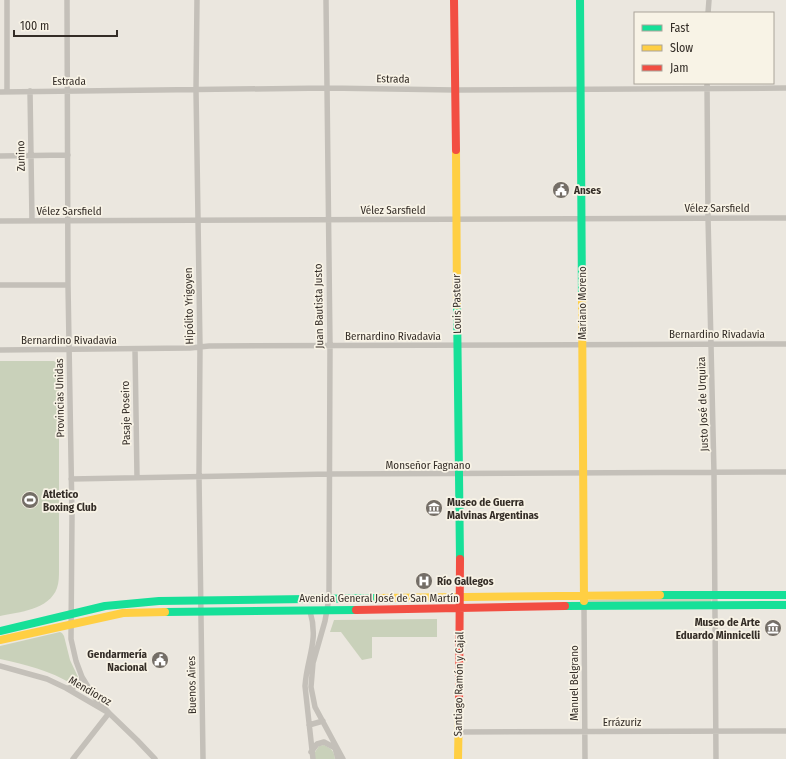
<svg xmlns="http://www.w3.org/2000/svg" width="786" height="759" viewBox="0 0 786 759" font-family="'Fira Sans Condensed',sans-serif">
  <style>
    .green { fill: #c9d1ba }
    .lines { fill: none; stroke-linecap: round; stroke-linejoin: round }
    .street { stroke: #c4c0b9; stroke-width: 5.5 }
    .fast { stroke: #16e098; stroke-width: 8 }
    .slow { stroke: #ffcf43; stroke-width: 8 }
    .jam { stroke: #f24e42; stroke-width: 8 }
    .labels { text-anchor: middle; dominant-baseline: central; stroke-width: 3.5; stroke-linejoin: round; paint-order: stroke }
    .street-label { font-size: 11px; fill: #342d27; stroke: #f8f3e6 }
    .poi-label { font-size: 11px; font-weight: bold; fill: #342d27; stroke: #f8f3e6; text-anchor: start }
  </style>
  <rect width="100%" height="100%" fill="#ebe7df"/>
  <path class="green" d="M0 361H54L59 365V569C59 576 59 582 57 588 49 610 19 612 0 616Z
    M710 596 712 599 711 602 588 604 587 600Z
    M437 619V637H372V658L362 660 341 632H330L334 620Z
    M60 632 62 633 64 636 70 660 78 677V681L75 683 72 684C51 671 24 664 0 659V646Z
    M324 745C332 749 334 751 335 759H315V752L319 746Z"/>
  <g class="lines">
    <path class="street" d="M7 0V92
      M67 0 68 285 72 516 71 639 76 661 82 677 95 698 109 713
      M197 0 196 90 200 347 199 476 203 759
      M326 0 330 346 329 598 325 621 313 663 311 687 315 707 343 759
      M708 13 709 0
      M707 83 708 217 714 473 716 759
      M30 91 32 221
      M0 92 327 88 455 90 786 88
      M0 156 68 155
      M0 221 786 218
      M0 285H68
      M135 349 137 477
      M0 350 190 348 209 346 786 344
      M71 479 330 474 786 472
      M584 606 585 759
      M310 611C319 641 307 657 305 686L313 759
      M0 666 47 679 66 688 109 713 137 740 155 759
      M68 688C76 688 80 685 82 677
      M309 725 323 721
      M459 732 786 731
      M311 752 317 744 324 742 335 748 338 759
      M73 759 109 713"/>
    <path class="fast" d="M580 0 582 301
      M457 305 460 559
      M660 595H786
      M565 606 786 605
      M165 612 356 610
      M0 631 105 606 159 601 378 598"/>
    <path class="slow" d="M456 150 457 305
      M582 301 584 601
      M378 598 660 595
      M0 640 123 613 165 612
      M458 759 459 706"/>
    <path class="jam" d="M454 0 456 150
      M356 610 565 606
      M459 706 460 559"/>
  </g>
  <defs>
    <g id="civic-disc" transform="scale(0.9)"><circle r="9.5" fill="#746e67" stroke="#f8f3e6"/><path d="M-.6-6.5H3V-4.5H.6V-3L4-1V1h2V6H-6V1h2V-1L-.6-3ZM-1.2 2.5V6h2.4V2.5Z" fill="#fff"/></g>
    <g id="stadium-disc" transform="scale(0.9)"><circle r="9.5" fill="#746e67" stroke="#f8f3e6"/><path d="M0-5a6.5 5 0 1 0 0 10a6.5 5 0 1 0 0-10ZM-3.5-1.8h7v3.6h-7Z" fill="#fff"/></g>
    <g id="museum-disc" transform="scale(0.9)"><circle r="9.5" fill="#746e67" stroke="#f8f3e6"/><path d="M0-6L6-3V-2H-6V-3ZM-5-1h2V3h-2ZM-1-1h2V3h-2ZM3-1h2V3H3ZM-6 4H6V6H-6Z" fill="#fff"/></g>
    <g id="hospital-disc" transform="scale(0.9)"><circle r="9.5" fill="#746e67" stroke="#f8f3e6"/><path d="M-5-5h3v3.5h4V-5h3V5h-3V1.5h-4V5h-3Z" fill="#fff"/></g>
  </defs>
  <g fill-rule="evenodd">
    <use href="#civic-disc" x="561" y="190"/>
    <use href="#stadium-disc" x="30" y="500"/>
    <use href="#museum-disc" x="434" y="508"/>
    <use href="#hospital-disc" x="424" y="581"/>
    <use href="#museum-disc" x="773" y="628"/>
    <use href="#civic-disc" x="160" y="660"/>
  </g>
  <g class="labels">
    <g class="street-label">
      <text transform="translate(393 79) rotate(1)">Estrada</text>
      <text x="69" y="81">Estrada</text>
      <text transform="translate(21 156) rotate(-91)">Zunino</text>
      <text x="717" y="208">Vélez Sarsfield</text>
      <text x="393" y="210">Vélez Sarsfield</text>
      <text x="69" y="211">Vélez Sarsfield</text>
      <text transform="translate(582 303) rotate(-90)">Mariano Moreno</text>
      <text transform="translate(457 304) rotate(-91)">Louis Pasteur</text>
      <text transform="translate(189 306) rotate(-91)">Hipólito Yrigoyen</text>
      <text transform="translate(319 306) rotate(-91)">Juan Bautista Justo</text>
      <text x="717" y="334">Bernardino Rivadavia</text>
      <text x="393" y="336">Bernardino Rivadavia</text>
      <text x="69" y="340">Bernardino Rivadavia</text>
      <text transform="translate(60 398) rotate(-91)">Provincias Unidas</text>
      <text transform="translate(703 404) rotate(-92)">Justo José de Urquiza</text>
      <text transform="translate(126 413) rotate(-91)">Pasaje Poseiro</text>
      <text x="428" y="465">Monseñor Fagnano</text>
      <text x="379" y="598">Avenida General José de San Martín</text>
      <text transform="translate(574 683) rotate(-90)">Manuel Belgrano</text>
      <text transform="translate(459 684) rotate(-89)">Santiago Ramón y Cajal</text>
      <text transform="translate(192 685) rotate(-91)">Buenos Aires</text>
      <text transform="translate(90 691) rotate(30)">Mendioroz</text>
      <text x="622" y="722">Errázuriz</text>
    </g>
    <g class="poi-label">
      <text x="574" y="190">Anses</text>
      <text x="43" y="494">Atletico<tspan x="43" dy="13">Boxing Club</tspan></text>
      <text x="447" y="502">Museo de Guerra<tspan x="447" dy="13">Malvinas Argentinas</tspan></text>
      <text x="437" y="581">Río Gallegos</text>
      <text x="760" y="622" text-anchor="end">Museo de Arte<tspan x="760" dy="13">Eduardo Minnicelli</tspan></text>
      <text x="147" y="654" text-anchor="end">Gendarmería<tspan x="147" dy="13">Nacional</tspan></text>
    </g>
  </g>
  <rect x="634" y="12" width="140" height="72" fill="#f8f3e6" stroke="#aaa49a"/>
  <rect x="642" y="25" width="20" height="6" fill="#16e098" stroke="#aaa49a"/>
  <text x="670" y="32" font-size="12" fill="#342d27">Fast</text>
  <rect x="642" y="45" width="20" height="6" fill="#ffcf43" stroke="#aaa49a"/>
  <text x="670" y="52" font-size="12" fill="#342d27">Slow</text>
  <rect x="642" y="65" width="20" height="6" fill="#f24e42" stroke="#aaa49a"/>
  <text x="670" y="72" font-size="12" fill="#342d27">Jam</text>
  <path d="M14 30v6h103v-6" fill="none" stroke="#342d27" stroke-width="2"/>
  <text x="20" y="30" font-size="12" fill="#342d27" stroke="#f8f3e6" stroke-width="3" paint-order="stroke">100 m</text>
</svg>
